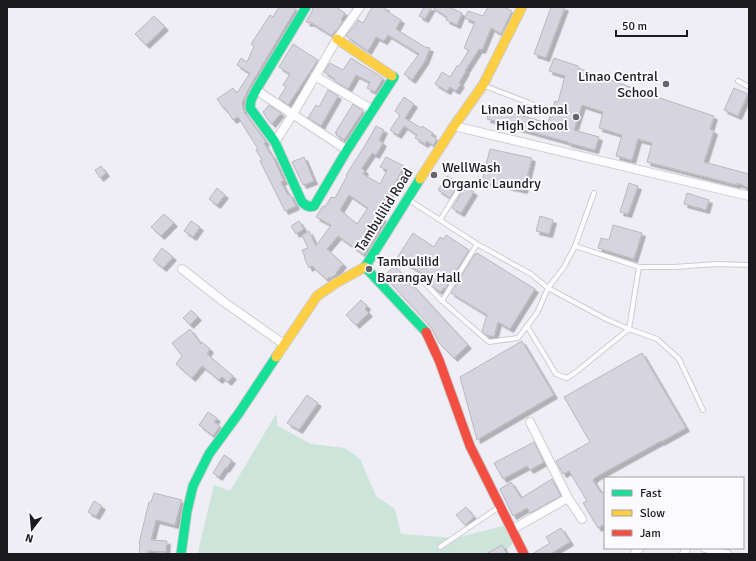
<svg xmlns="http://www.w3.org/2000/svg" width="756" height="561" viewBox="0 0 756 561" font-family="Signika,sans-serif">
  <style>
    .green { fill: #cde4da }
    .building { fill: #d5d4df; stroke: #b9b9bd; fill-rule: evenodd; filter: url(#shadow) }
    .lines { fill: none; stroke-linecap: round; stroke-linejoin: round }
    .lane-casing { stroke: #cdccd2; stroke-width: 6 }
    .street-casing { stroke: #cdccd2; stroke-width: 10 }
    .fast-casing { stroke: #cdccd2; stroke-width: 11 }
    .slow-casing { stroke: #cdccd2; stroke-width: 11 }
    .jam-casing { stroke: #cdccd2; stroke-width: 11 }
    .lane { stroke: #fdfcfe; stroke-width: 4 }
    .street { stroke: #fdfcfe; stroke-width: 8 }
    .fast { stroke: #16e098; stroke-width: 9 }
    .slow { stroke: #ffcf43; stroke-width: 9 }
    .jam { stroke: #f24e42; stroke-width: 9 }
    .poi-dot { fill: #65646a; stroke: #fafaff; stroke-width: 1.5 }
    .labels { text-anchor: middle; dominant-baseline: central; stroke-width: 4; stroke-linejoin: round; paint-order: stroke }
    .poi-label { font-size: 14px; fill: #1b1a1f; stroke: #fafaff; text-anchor: end }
    .street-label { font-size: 14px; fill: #1b1a1f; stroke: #fafaff }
  </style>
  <defs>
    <filter id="shadow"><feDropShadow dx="3.5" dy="3.5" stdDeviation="0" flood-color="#0004"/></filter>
  </defs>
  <rect width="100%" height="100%" fill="#efeef5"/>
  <path class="green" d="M276 414 278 426 311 444 345 448 360 459 376 496 395 509 401 534 456 538 506 525 514 542 503 554H198L199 547 214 485 230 491Z"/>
  <path class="building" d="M279 7H297L250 86 242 103 244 112 266 142 264 143 271 155H272L284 181 281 182 288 195 290 194 296 206 285 211 260 161 262 160 256 150 258 149 238 117 233 120 225 108 224 109 217 99 233 88 237 93 250 73 237 65 241 58 247 62 254 46 251 44 270 15 273 17Z
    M313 7H336L345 13 341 20 343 21 335 32 331 35 310 22 309 23 306 22 312 11Z
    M372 7H386L385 10 401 20 396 29 425 47 430 48 425 61 412 80 404 74 419 54 388 35 384 41 376 37 368 51 346 36 353 27H354L358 20 363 23Z
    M424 7H449L462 13 457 25 446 20 447 17 432 7 425 19 419 16Z
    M488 7H504L512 11 501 34 491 28 482 50 479 49 465 71H466L459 83 461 84 456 91 450 87 447 91 435 84 442 72 450 77 457 66H459L469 50 464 48 475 22 465 18 468 11 483 16Z
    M551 7H565L546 58 534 54Z
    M154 16 165 27 146 45 135 34Z
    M293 44 318 60 288 105 279 98 286 87 283 85 290 74 279 67Z
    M351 58 383 78 375 92 367 88 370 82 356 75 348 89 334 81 335 79 324 72 330 63 343 70Z
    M554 58 578 66V68L663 99 714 116 710 129 714 131 704 162 749 174V188L737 183V185L647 162 652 143 638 139 632 160 616 156 622 135 599 128 603 112 582 105 574 130 599 137 595 150 568 143V142L503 124V123L487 119 490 107 548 123 555 101 558 102 565 76 549 71Z
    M734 88 748 94 738 116 724 110Z
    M328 90 338 96 321 126 308 118 316 105 319 107Z
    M404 97 414 104 405 118 421 128 422 126 433 133 431 135 437 139 433 145 427 141 425 144 415 138 417 135 404 126 398 135 390 130 400 115 395 111Z
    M353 104 363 111 344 140 336 135 337 133H335Z
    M269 105 281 113 272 124 268 120 263 112Z
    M376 126 384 130 379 140 383 143 376 155 372 153 362 168 365 171 363 174 380 184 387 170 380 167 386 157 404 166 388 198 386 197 376 214 383 218 376 229 379 231 364 255 338 236 327 249 343 264 336 273 337 274 330 278 329 277 327 280 312 266 309 268 304 257H305L302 250 308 248 302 235 309 231 316 246 331 225 316 217 323 206 325 207 331 197 335 198 347 176 346 175 364 147ZM349 195 368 208 357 224 340 210Z
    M490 149 532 158 524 190 482 181Z
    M304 157 314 181 303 185 292 162Z
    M101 166 106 173 100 178 95 170Z
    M447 176 459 183 450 198 438 190Z
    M629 183 638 186 628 214 620 212Z
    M465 187 474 192 461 213 452 208Z
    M217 188 225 195 217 205 209 199Z
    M687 193 709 200 706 210 684 204Z
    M164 214 174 223 161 236 151 227Z
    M540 216 553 220 549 234 536 231Z
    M191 221 200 227 193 237 184 231Z
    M299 221 304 229 296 234 291 226Z
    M613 225 642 233 634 259 598 248 601 238 609 240Z
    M413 233 434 247 440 237 444 239 446 235 469 250 445 289 444 288 441 292 434 288 428 281 430 278 397 258Z
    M162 248 173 257 163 268 153 260Z
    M477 253 535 289 510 329 498 322 494 337 486 335 482 331 487 315 451 293 475 254 476 255Z
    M395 266 468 345 454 358 439 343 431 327 384 276Z
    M361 300 367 306 365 309 369 313 356 325 346 315Z
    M191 310 198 317 190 325 183 318Z
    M190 329 201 344 202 342 210 349 207 354 233 376 228 382 222 377 219 380 202 366 192 378 176 364 182 356 172 343Z
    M522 341 554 395 477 440 460 377Z
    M642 353 686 428 661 442V441L634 456 596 477 593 480 601 493 605 491V524L598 528 583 503 587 501 569 471 563 474 556 461 590 442 564 397Z
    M307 395 318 403 299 430 287 423Z
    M208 412 217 418 214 422 220 426 213 436 199 425Z
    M534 442 544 462 530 470 527 466 503 479 494 463Z
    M224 455 232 460 226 469 225 468 219 477 213 473Z
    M552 479 561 496 530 513 527 508 513 516 500 489 511 482 521 498Z
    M154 493 182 500 181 502 175 525 156 520 151 540 167 541 166 552 148 551V554H139L140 543H139L149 502H151Z
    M94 501 102 506 96 516 88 512Z
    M466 507 474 517 465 525 456 515Z
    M561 528 570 542 550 554H532L550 543 546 537Z
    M502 545 507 554H486Z"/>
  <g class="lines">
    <g class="lane-casing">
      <path id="lane" d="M738 81 749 87
        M485 86 532 104
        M594 193 575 246 564 267 548 288 606 319 629 329 657 339 679 359 703 410
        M409 200 477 244 531 274 548 288 537 313 518 338 489 342 442 301 420 278
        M440 220 463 183
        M575 246 639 267H674L717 264 749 265
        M442 301 477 244
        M527 326 556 374 567 378 576 372 629 329 639 267
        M440 547 499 507"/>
    </g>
    <g class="street-casing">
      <path id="street" d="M315 76 373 110
        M256 90 347 150
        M454 126 749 196
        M275 142 293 114 337 39 360 7
        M182 269 224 302 285 345
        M530 422 568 498 582 519
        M511 530 568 498
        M705 548 727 554
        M634 554 640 548
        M684 554 686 548"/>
    </g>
    <g class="fast-casing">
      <path id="fast" d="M306 7 256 90 251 100 250 108 275 142 302 202C305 205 309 208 314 206L347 150 394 77 392 76
        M420 179 365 267 426 332
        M181 554 187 511 193 486 209 454 239 413 276 357"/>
    </g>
    <g class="slow-casing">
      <path id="slow" d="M337 39 392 76
        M420 179 454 126 483 85 522 7
        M276 357 317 296 336 283 365 267"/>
    </g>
    <g class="jam-casing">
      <path id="jam" d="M426 332 439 360 470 446 524 554"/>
    </g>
    <use href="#lane" class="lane"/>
    <use href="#street" class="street"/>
    <use href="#fast" class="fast"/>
    <use href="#slow" class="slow"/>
    <use href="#jam" class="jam"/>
  </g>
  <g class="poi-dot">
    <circle cx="666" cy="84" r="4"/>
    <circle cx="576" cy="117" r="4"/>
    <circle cx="434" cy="175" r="4"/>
    <circle cx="369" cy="269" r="4"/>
  </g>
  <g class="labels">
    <g class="poi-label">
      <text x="658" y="76">Linao Central<tspan x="658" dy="16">School</tspan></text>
      <text x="568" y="109">Linao National<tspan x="568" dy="16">High School</tspan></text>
      <text x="442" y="167" text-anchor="start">WellWash<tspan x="442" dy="16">Organic Laundry</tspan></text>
      <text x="377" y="261" text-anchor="start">Tambulilid<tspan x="377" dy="16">Barangay Hall</tspan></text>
    </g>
    <g class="street-label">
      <text transform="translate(384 210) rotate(-58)">Tambulilid Road</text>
    </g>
  </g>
  <rect width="756" height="561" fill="none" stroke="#1b1a1f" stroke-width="16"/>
  <rect x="604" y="477" width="140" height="72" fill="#fafaff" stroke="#a1a0a5"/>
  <rect x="612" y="490" width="20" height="6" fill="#16e098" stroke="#a1a0a5"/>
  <text x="640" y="497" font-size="12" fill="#1b1a1f">Fast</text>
  <rect x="612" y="510" width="20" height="6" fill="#ffcf43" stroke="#a1a0a5"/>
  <text x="640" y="517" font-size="12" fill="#1b1a1f">Slow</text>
  <rect x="612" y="530" width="20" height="6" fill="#f24e42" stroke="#a1a0a5"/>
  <text x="640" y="537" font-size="12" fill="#1b1a1f">Jam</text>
  <g transform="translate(32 529) rotate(196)" stroke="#fafaff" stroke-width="3" paint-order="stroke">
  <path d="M0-3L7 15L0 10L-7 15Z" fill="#1b1a1f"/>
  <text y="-6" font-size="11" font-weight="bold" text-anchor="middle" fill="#1b1a1f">N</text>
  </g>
  <path d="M616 30v6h71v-6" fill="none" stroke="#1b1a1f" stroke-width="2"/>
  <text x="622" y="30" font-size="12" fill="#1b1a1f" stroke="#fafaff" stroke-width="3" paint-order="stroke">50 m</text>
</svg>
